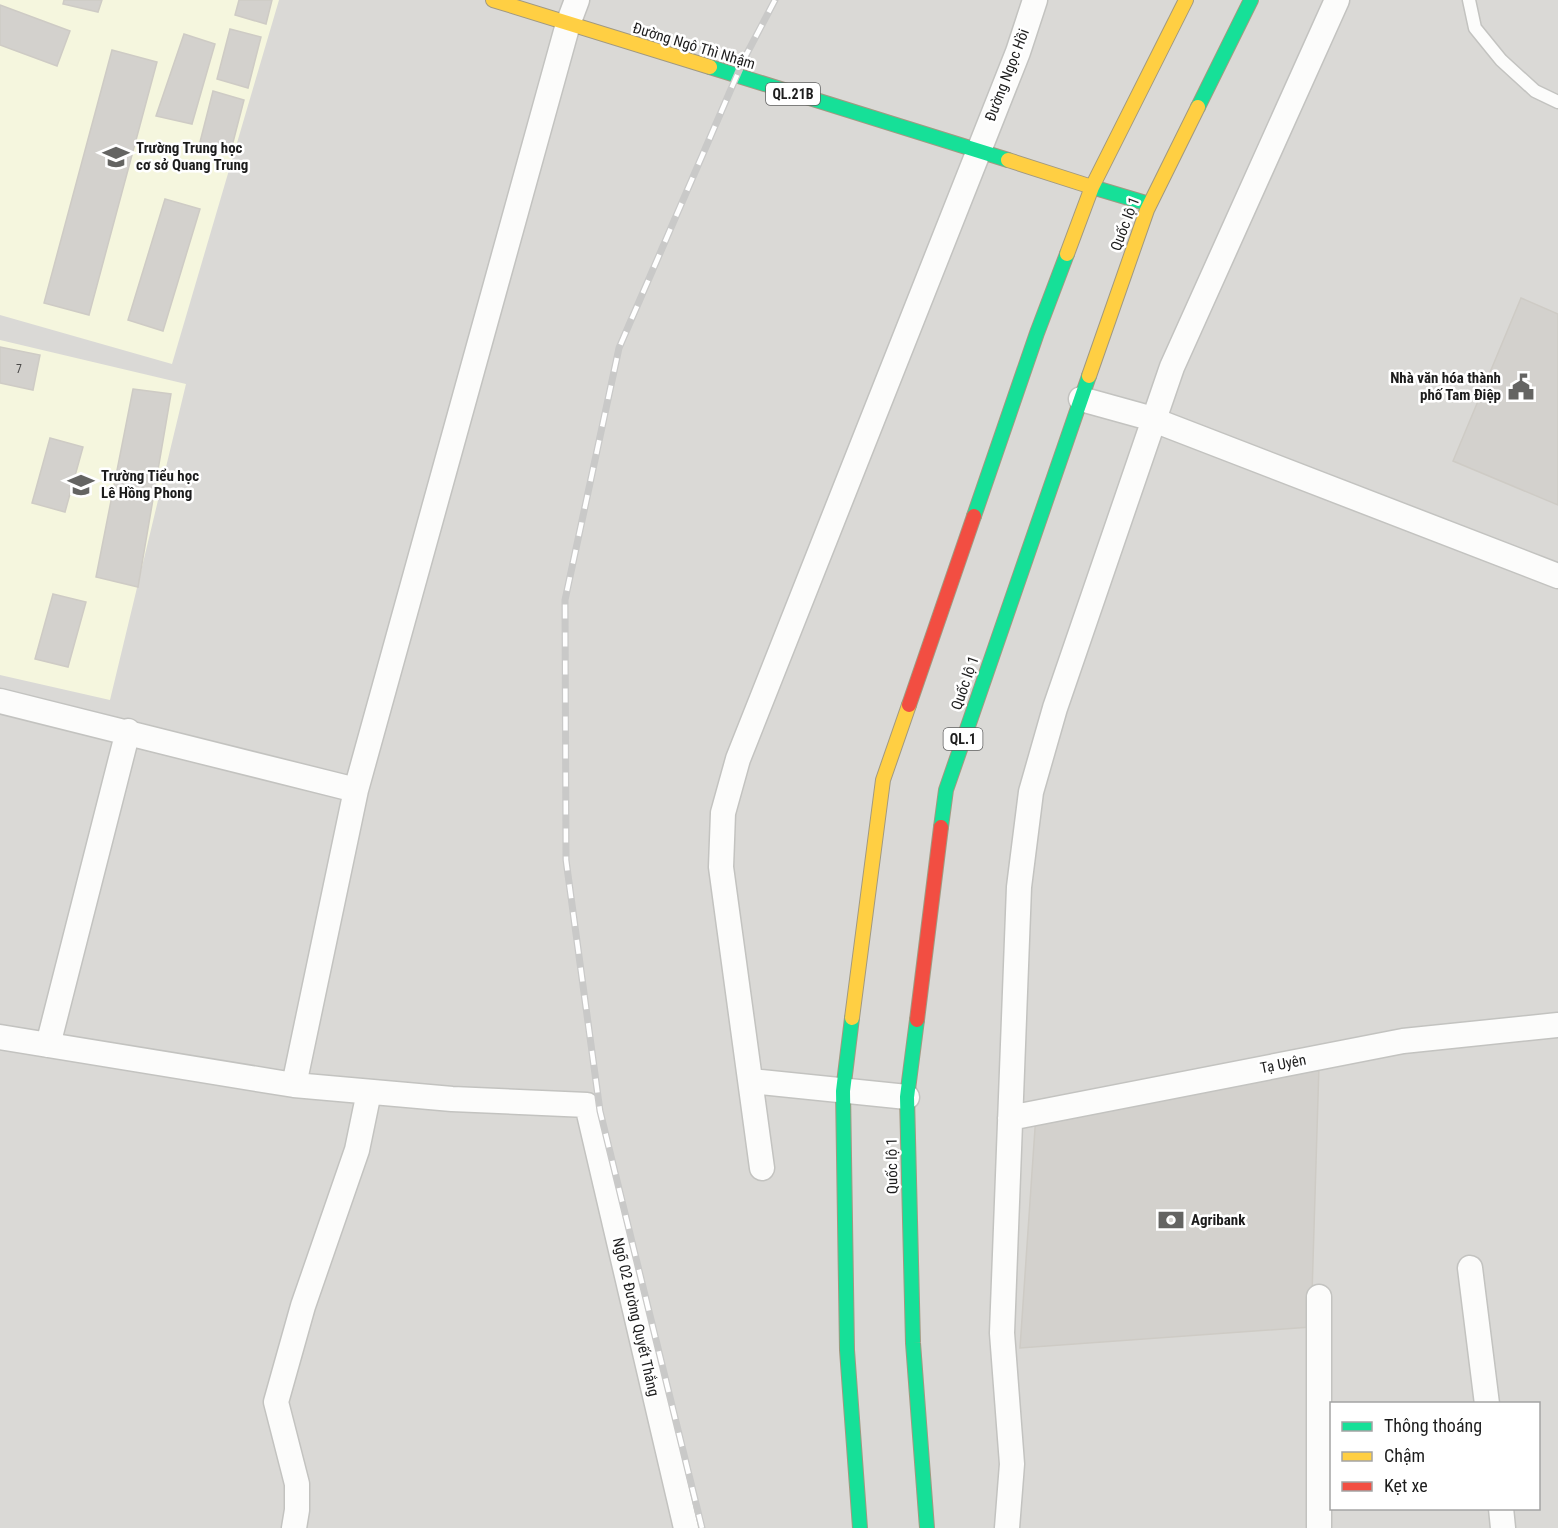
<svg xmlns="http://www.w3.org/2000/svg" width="1558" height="1528" viewBox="0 0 1558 1528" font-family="'Roboto Condensed',sans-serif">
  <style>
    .residential { fill: #dad9d6; fill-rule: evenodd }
    .education { fill: #f5f6de }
    .building { fill: #d3d1cd; stroke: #cecbc5; stroke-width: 1.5 }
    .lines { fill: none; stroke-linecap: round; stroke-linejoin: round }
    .lane-casing { stroke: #c3c3c0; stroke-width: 15 }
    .street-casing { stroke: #c3c3c0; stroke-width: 27 }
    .fast-casing { stroke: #a19981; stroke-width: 16 }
    .slow-casing { stroke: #a19981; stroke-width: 16 }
    .jam-casing { stroke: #a19981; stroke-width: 16 }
    .lane { stroke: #fcfcfb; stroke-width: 12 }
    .street { stroke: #fcfcfb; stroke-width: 24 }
    .fast { stroke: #16e098; stroke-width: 14 }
    .slow { stroke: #ffcf43; stroke-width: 14 }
    .jam { stroke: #f24e42; stroke-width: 14 }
    .rail-casing { stroke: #c9c9c8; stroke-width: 7 }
    .rail { stroke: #fff; stroke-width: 4.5; stroke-dasharray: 14; stroke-linecap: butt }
    .labels { text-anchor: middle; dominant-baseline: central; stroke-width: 5; stroke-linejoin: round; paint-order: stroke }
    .number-label { font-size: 12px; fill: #4a4948 }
    .shield { fill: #fff; stroke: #606060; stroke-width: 1.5 }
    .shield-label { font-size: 14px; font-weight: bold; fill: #1c1c1c }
    .street-label { font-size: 15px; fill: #1c1c1c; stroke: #fff }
    .poi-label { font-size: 15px; font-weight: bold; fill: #1c1c1c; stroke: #fff; text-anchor: start }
  </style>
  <rect width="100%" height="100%" fill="#ebeae4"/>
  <path class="residential" d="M0 0H1558V1528H0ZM1332 1404H1538V1508H1332Z"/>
  <path class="education" d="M0 0H279L172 364 0 315Z
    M0 340 186 384 110 700 0 675Z"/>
  <path class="building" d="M64 0H102L98 12 63 4Z
    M239 0H272L266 24 235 15Z
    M0 5 70 31 57 66 0 45Z
    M230 29 261 37 248 88 217 79Z
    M184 34 215 44 192 124 156 116Z
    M112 50 157 62 89 315 44 303Z
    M213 91 244 100 231 150 200 142Z
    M165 199 200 209 163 331 128 320Z
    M1521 298 1558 314V505L1453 461Z
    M0 347 40 355 33 390 0 383Z
    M133 389 171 394 138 587 96 577Z
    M50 438 83 447 65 512 32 503Z
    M53 594 86 602 68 667 35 659Z
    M1319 1065 1311 1327 1020 1348 1036 1114Z"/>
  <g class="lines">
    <g class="lane-casing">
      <path id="lane" d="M1469 0 1475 28 1501 60 1535 91 1558 102"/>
    </g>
    <g class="street-casing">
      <path id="street" d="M1081 399 1146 417 1558 576
        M0 701 356 790
        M0 1037 294 1085 452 1099 587 1105 686 1528
        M48 1045 128 731
        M751 1081 907 1097
        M294 1085 356 790 568 24 577 0
        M1010 1118 1403 1041 1558 1025
        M762 1168 721 867 723 813 738 759 1018 52 1035 0
        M1470 1268 1487 1404
        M1501 1508 1503 1528
        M294 1528 297 1510V1484L276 1402 303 1306 357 1150 369 1092
        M1007 1528 1012 1464 1002 1333 1019 887 1031 792 1055 708 1172 367 1337 0
        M1319 1528V1297"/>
    </g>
    <g class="fast-casing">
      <path id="fast" d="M710 67 1008 160
        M1198 107 1251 0
        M1092 187 1149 204
        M974 516 1037 333 1067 254
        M941 827 946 790 1089 376
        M852 1018 843 1091 847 1350 860 1528
        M917 1020 907 1097 913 1343 927 1528"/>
    </g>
    <g class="slow-casing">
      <path id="slow" d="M493 0 710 67
        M1008 160 1092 187
        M1067 254 1092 187 1186 0
        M1089 376 1147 210 1198 107
        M852 1018 883 780 909 705"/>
    </g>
    <g class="jam-casing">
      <path id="jam" d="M909 705 974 516
        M917 1020 941 827"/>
    </g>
    <use href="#lane" class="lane"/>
    <use href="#street" class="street"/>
    <use href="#fast" class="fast"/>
    <use href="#slow" class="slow"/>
    <use href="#jam" class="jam"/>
    <g class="rail-casing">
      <path id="rail" d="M702 1528 600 1111 566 860 565 600 619 348 744 59 775 0"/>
    </g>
    <use href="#rail" class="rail"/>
  </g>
  <defs>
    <g id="school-bare" transform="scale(2.07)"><path d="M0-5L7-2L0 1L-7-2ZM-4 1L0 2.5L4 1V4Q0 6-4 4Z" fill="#646462" stroke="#fff" stroke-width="2.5" paint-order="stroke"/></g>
    <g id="civic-bare" transform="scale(2.07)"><path d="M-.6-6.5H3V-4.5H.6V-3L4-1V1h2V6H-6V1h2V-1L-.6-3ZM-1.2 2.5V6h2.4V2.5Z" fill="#646462" stroke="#fff" stroke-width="2.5" paint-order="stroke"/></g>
    <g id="bank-bare" transform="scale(2.07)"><path d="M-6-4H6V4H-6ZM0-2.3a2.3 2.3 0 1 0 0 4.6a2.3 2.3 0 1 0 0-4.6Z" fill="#646462" stroke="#fff" stroke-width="2.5" paint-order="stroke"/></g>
  </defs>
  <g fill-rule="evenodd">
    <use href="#school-bare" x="116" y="157"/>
    <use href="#civic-bare" x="1521" y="387"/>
    <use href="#school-bare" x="81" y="485"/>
    <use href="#bank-bare" x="1171" y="1220"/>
  </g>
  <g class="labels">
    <g class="number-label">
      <text x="19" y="369">7</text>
    </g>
    <g class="shield">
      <rect x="766" y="83" width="54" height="22" rx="4.5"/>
      <rect x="943.5" y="728" width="39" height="22" rx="4.5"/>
    </g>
    <g class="shield-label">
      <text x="793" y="94">QL.21B</text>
      <text x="963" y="739">QL.1</text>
    </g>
    <g class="street-label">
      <text transform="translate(694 46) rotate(17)">Đường Ngô Thì Nhậm</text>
      <text transform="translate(1007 75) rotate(-69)">Đường Ngọc Hồi</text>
      <text transform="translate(1125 224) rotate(-69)">Quốc lộ 1</text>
      <text transform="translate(965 683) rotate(-71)">Quốc lộ 1</text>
      <text transform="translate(1283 1064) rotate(-11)">Tạ Uyên</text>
      <text transform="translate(892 1166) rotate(-91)">Quốc lộ 1</text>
      <text transform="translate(636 1317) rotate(77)">Ngõ 02 Đường Quyết Thắng</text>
    </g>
    <g class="poi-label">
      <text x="136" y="148">Trường Trung học<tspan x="136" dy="17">cơ sở Quang Trung</tspan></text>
      <text x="1501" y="378" text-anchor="end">Nhà văn hóa thành<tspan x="1501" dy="17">phố Tam Điệp</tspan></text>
      <text x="101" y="476">Trường Tiểu học<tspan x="101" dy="17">Lê Hồng Phong</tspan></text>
      <text x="1191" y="1220">Agribank</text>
    </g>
  </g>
  <rect x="1330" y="1402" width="210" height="108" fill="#ffffff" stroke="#a4a4a4" stroke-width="1.5"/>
  <rect x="1342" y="1422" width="30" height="9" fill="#16e098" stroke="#a4a4a4" stroke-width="1.5"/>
  <text x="1384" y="1432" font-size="18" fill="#1c1c1c">Thông thoáng</text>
  <rect x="1342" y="1452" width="30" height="9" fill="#ffcf43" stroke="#a4a4a4" stroke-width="1.5"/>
  <text x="1384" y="1462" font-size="18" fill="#1c1c1c">Chậm</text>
  <rect x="1342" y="1482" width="30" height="9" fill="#f24e42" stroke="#a4a4a4" stroke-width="1.5"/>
  <text x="1384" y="1492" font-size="18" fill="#1c1c1c">Kẹt xe</text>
</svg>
